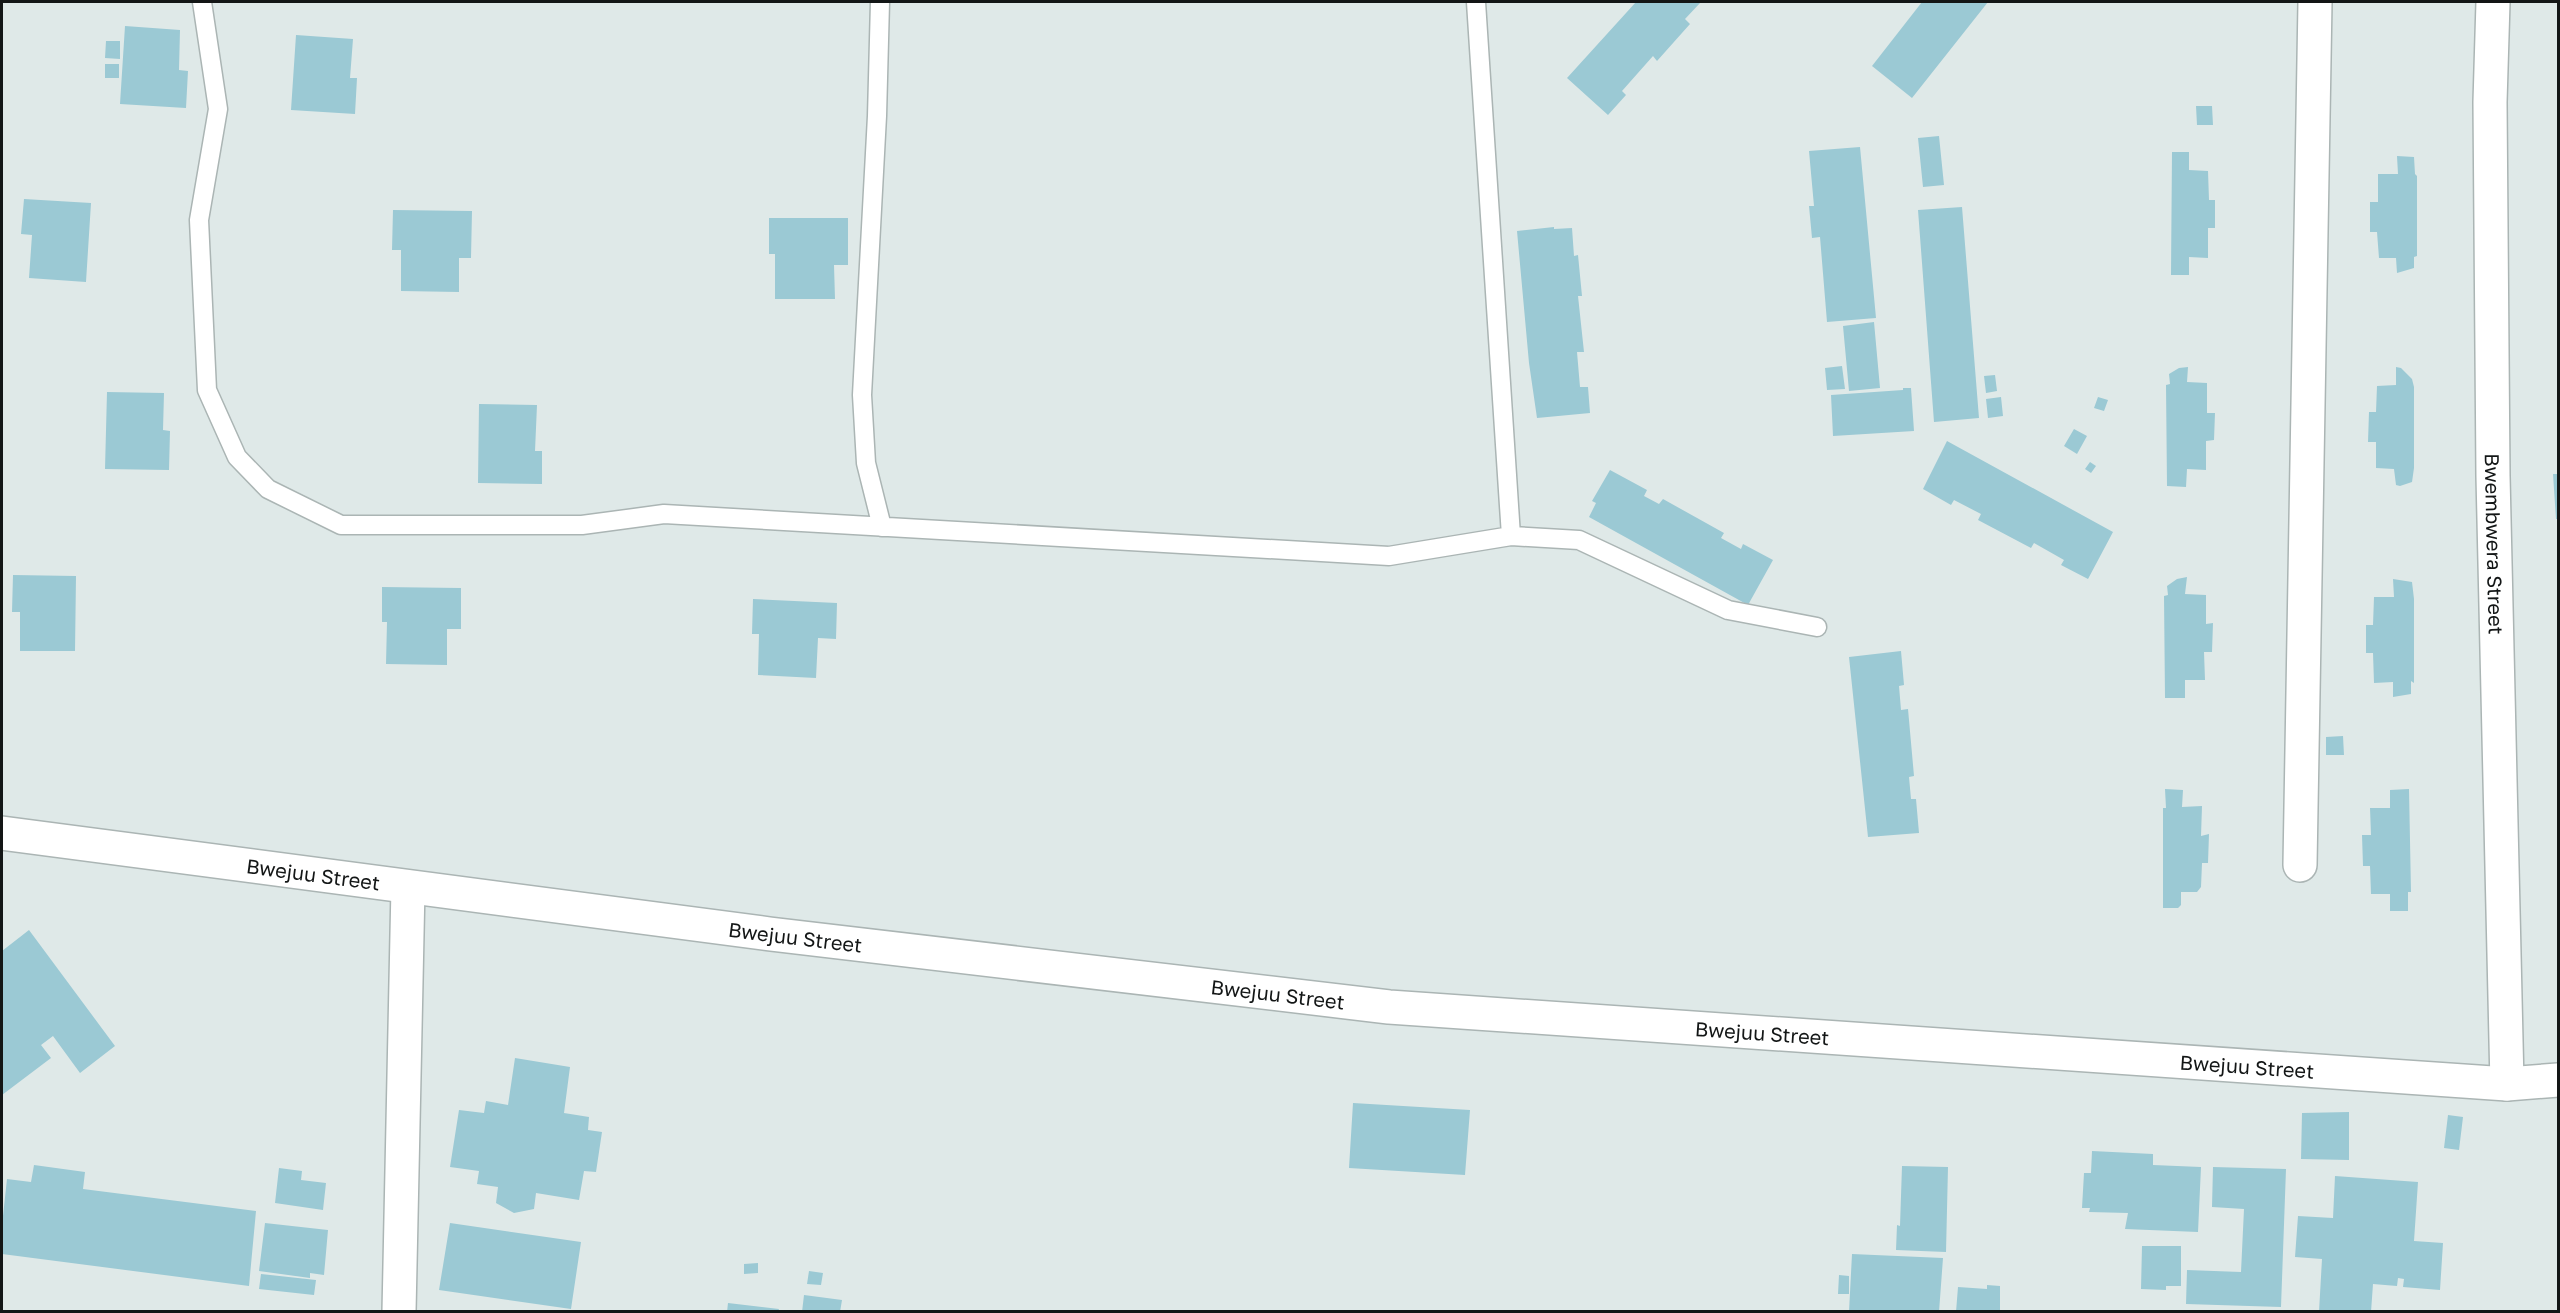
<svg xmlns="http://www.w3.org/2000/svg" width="2560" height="1313" viewBox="0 0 2560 1313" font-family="'Golos Text',sans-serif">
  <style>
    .building { fill: #9bc9d4 }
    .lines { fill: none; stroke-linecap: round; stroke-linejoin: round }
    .service-casing { stroke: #abb5b4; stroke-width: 21 }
    .minor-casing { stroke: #abb5b4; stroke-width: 36 }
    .service { stroke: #fff; stroke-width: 18 }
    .minor { stroke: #fff; stroke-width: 33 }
    .labels { text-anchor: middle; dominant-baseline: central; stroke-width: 4.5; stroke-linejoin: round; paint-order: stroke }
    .street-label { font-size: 20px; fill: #131616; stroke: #ecf6f5 }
  </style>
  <rect width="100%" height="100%" fill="#dfe9e8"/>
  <path class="building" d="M1636 2H1701L1685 19 1690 24 1657 61 1653 56 1622 91 1626 95 1608 115 1567 78Z
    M1922 2H1988L1912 98 1872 66Z
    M125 26 180 30 179 70 188 71 186 108 120 104Z
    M296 35 353 39 350 78H357L355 114 291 110Z
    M106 41H120V59L105 58Z
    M105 64H119V78H105Z
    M2196 106H2212L2213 125H2197Z
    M1939 136 1944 185 1923 187 1918 138Z
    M1860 147 1876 318 1827 322 1820 237 1812 238 1809 206H1814L1809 151Z
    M2172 152H2189V170L2208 171 2209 200H2215V228H2208V258L2189 257V275H2171Z
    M2397 156 2414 157 2415 174 2417 176V256L2414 257V268L2397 273 2396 258H2379L2377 232H2370V202H2378V174H2398Z
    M24 199 91 203 86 282 29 278 32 235 21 234Z
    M1962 207 1979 418 1934 422 1918 210Z
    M393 210 472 211 471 258H459V292L401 291V250H392Z
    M769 218H848V265H834L835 299H775V254H769Z
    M1554 227V229L1572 228 1574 256 1578 255 1582 296H1578L1584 352H1577L1580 387H1588L1590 413 1537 418 1529 363 1517 231Z
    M1874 322 1880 388 1849 391 1843 326Z
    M1842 366 1845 389 1827 390 1825 368Z
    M2188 367 2187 382 2207 383V413H2215L2214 440 2206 441V470L2187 469 2186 487 2167 486 2166 385 2170 384 2169 374 2179 368Z
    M2396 367 2401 368 2412 379 2414 387V468L2412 482 2400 486 2396 485 2394 469 2376 468V442H2368L2369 412H2376L2377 386 2396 385Z
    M1995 375 1997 391 1986 393 1984 376Z
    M1903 388H1911L1914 431 1833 436 1831 395 1903 390Z
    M107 392 164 393 163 430 170 431 169 470 105 469Z
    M2001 397 2003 416 1988 418 1986 399Z
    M2098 397 2108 400 2104 411 2094 408Z
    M479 404 537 405 535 451H542V484L478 483Z
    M2074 429 2087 436 2077 454 2064 446Z
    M1947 441 2113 532 2088 579 2061 565 2064 560 2034 543 2031 548 1978 520 1981 514 1954 500 1951 505 1923 489Z
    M2090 462 2096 466 2091 473 2085 469Z
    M1610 470 1647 490 1644 496 1659 504 1663 499 1724 533 1721 538 1741 549 1743 544 1773 560 1748 605 1589 517 1596 503 1592 501Z
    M2553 474H2558V519H2556Z
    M13 575 76 576 75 651H20V612H12Z
    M2187 577 2185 594 2206 595V624L2213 623 2212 652H2204L2205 680H2185V698H2165L2164 596 2168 595 2167 586 2177 579Z
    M2393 579 2412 582 2414 599V683L2411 681V694L2393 697V682L2374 683 2373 653H2366V625H2373L2374 597H2394Z
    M382 587 461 588V629H447V665L386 664 387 622H382Z
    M753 599 837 603 836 639 818 638 816 678 758 675 759 634H752Z
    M1901 651 1904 685 1899 686 1901 710 1908 709 1914 776 1909 777 1911 799H1916L1919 833 1868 837 1849 657Z
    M2343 736 2344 755H2326V737Z
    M2165 789 2183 790 2182 807 2202 806 2201 836 2209 834 2208 863H2202L2201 887 2197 892H2181V905L2178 908H2163V808H2166Z
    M2409 789 2411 892H2408V911H2390V894H2371L2370 866H2363L2362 835H2371L2370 808H2390V790Z
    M29 930 115 1046 80 1073 53 1036 41 1045 51 1058 2 1095V951Z
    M515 1058 570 1067 564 1113 589 1117 588 1130 602 1132 596 1172 584 1171 579 1200 536 1193 534 1209 514 1213 496 1203 498 1187 477 1184 479 1171 450 1167 459 1110 484 1113 486 1101 508 1105Z
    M1353 1103 1470 1110 1465 1175 1349 1168Z
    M2349 1112V1160L2301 1159 2302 1113Z
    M2448 1115 2463 1117 2459 1150 2444 1148Z
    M2092 1151 2153 1154V1165L2201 1167 2198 1232 2125 1229 2128 1213 2089 1212 2090 1208H2082L2084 1173H2091Z
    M34 1165 85 1172 83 1189 256 1211 249 1286 2 1254V1225L7 1179 31 1182Z
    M1902 1166 1948 1167 1946 1252 1896 1250 1897 1225 1900 1226Z
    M2213 1167 2286 1169 2281 1307 2186 1304 2187 1270 2241 1272 2244 1209 2212 1207Z
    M279 1168 302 1171 301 1180 326 1183 323 1210 275 1203Z
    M2335 1176 2418 1182 2414 1241 2443 1243 2440 1290 2403 1287 2404 1279 2398 1278 2397 1286 2373 1284 2371 1312H2319L2322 1259 2295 1257 2298 1216 2333 1218Z
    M265 1223 328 1230 324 1275 310 1273V1278L259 1271Z
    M450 1223 581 1242 571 1309 439 1290Z
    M2142 1246H2181V1286H2166V1290L2141 1289Z
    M1852 1254 1943 1258 1939 1312H1849Z
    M758 1263V1273L744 1274V1264Z
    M809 1271 823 1273 821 1285 807 1284Z
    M261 1274 316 1280 314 1295 259 1289Z
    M1839 1275 1849 1276V1294H1838Z
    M1987 1285 2000 1286V1312H1956L1958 1287 1987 1289Z
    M804 1295 842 1300 840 1312H802Z
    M728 1303 779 1309 778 1312H727Z"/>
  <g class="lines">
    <g class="service-casing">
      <path id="service" d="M202 2 218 109 199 220 207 390 237 457 268 489 341 525H582L664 514 1389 556 1511 536 1579 540 1728 610 1817 627
        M880 2 877 116 862 395 866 463 882 527
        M1476 2 1511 536"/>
    </g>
    <g class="minor-casing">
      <g id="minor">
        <path id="s1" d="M2493 2 2490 102 2493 476 2507 1084"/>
        <path id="s2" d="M2 833 770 934 1389 1007 2507 1084 2558 1080"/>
        <path d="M2300 865 2315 2"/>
        <path d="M399 1312 408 887"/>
      </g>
    </g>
    <use href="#service" class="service"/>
    <use href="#minor" class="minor"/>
  </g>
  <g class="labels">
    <g class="street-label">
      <text stroke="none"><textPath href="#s1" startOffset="542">Bwembwera Street</textPath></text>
      <text stroke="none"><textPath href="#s2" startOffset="314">Bwejuu Street</textPath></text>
      <text stroke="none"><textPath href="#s2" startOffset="800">Bwejuu Street</textPath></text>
      <text stroke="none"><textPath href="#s2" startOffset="1286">Bwejuu Street</textPath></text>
      <text stroke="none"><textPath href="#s2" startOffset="1772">Bwejuu Street</textPath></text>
      <text stroke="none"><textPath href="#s2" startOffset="2258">Bwejuu Street</textPath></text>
    </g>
  </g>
  <rect width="2560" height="1313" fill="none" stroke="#131616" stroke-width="6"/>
</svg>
